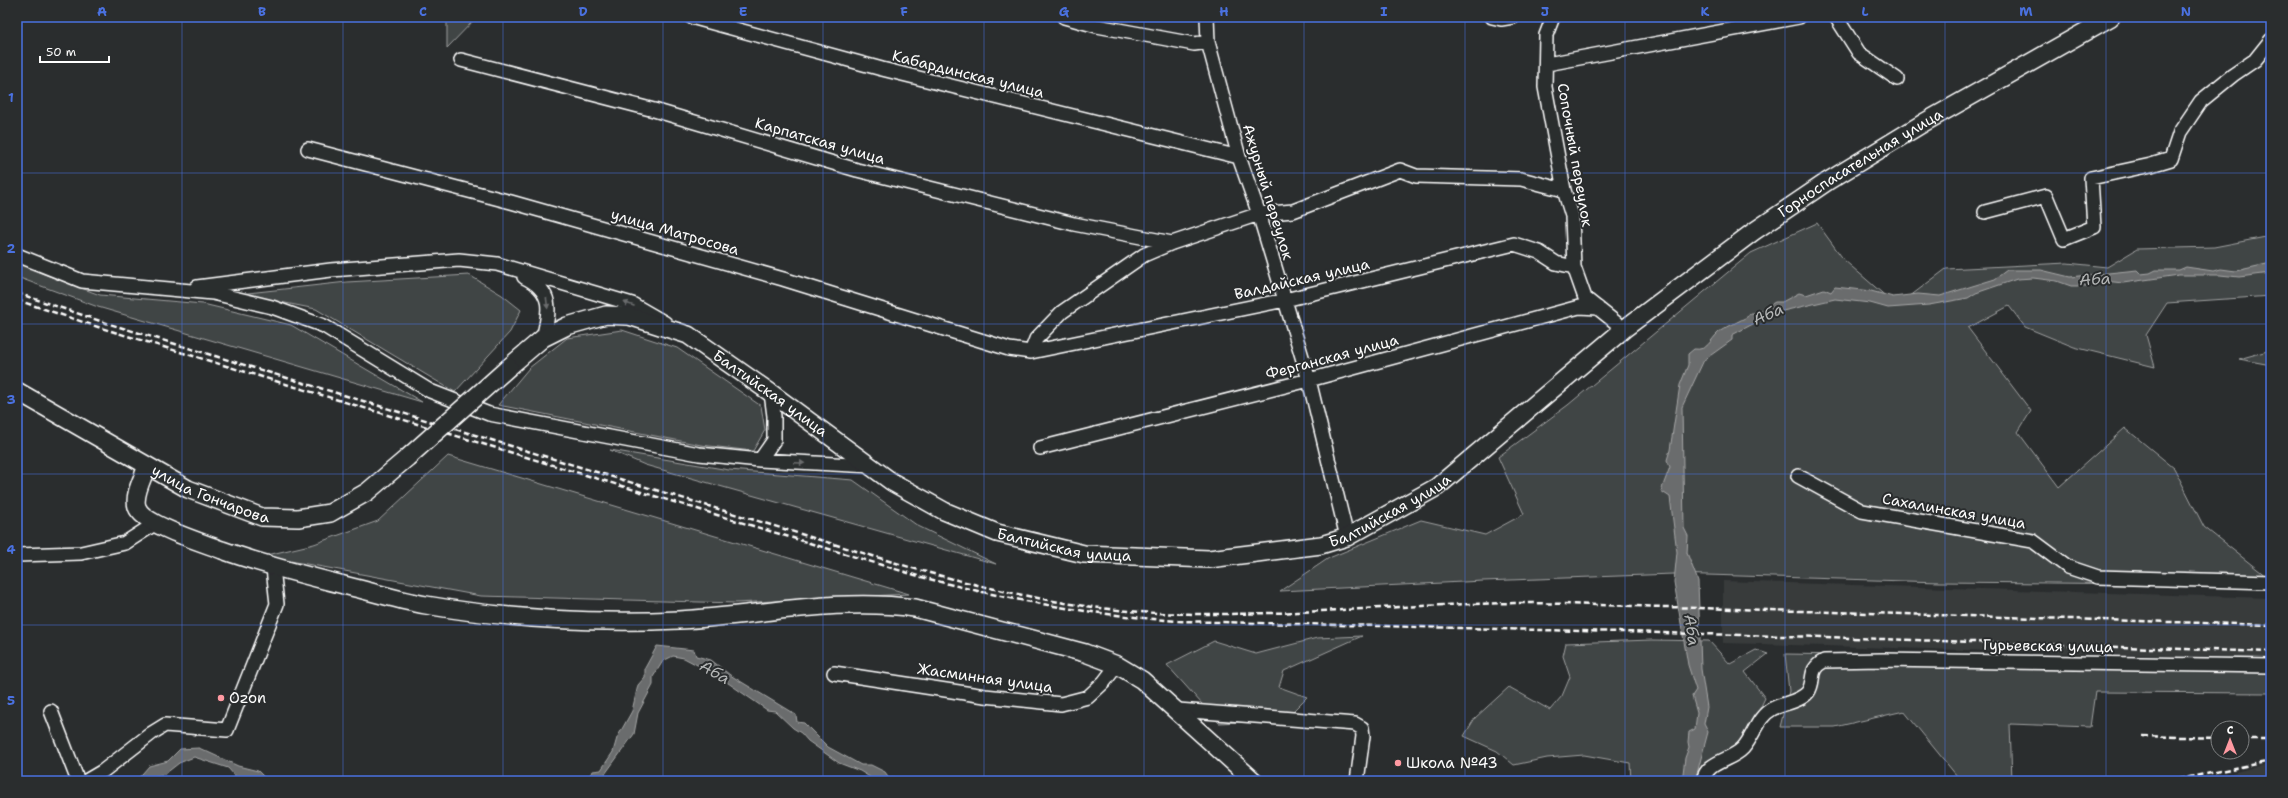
<svg xmlns="http://www.w3.org/2000/svg" width="2288" height="798" viewBox="0 0 2288 798" font-family="'Shantell Sans',sans-serif">
  <style>
    .built { fill: #373a3b }
    .green { fill: #414445; stroke: #a0a2a2 }
    .water { fill: #6a6c6d; stroke: #a6a7a7 }
    .lines { fill: none; stroke-linecap: round; stroke-linejoin: round }
    .minor-casing { stroke: #fff; stroke-width: 16 }
    .major-casing { stroke: #fff; stroke-width: 20 }
    .minor { stroke: #2a2d2e; stroke-width: 13 }
    .major { stroke: #2a2d2e; stroke-width: 17 }
    .rail { stroke: #fff; stroke-width: 2.5; stroke-dasharray: 6 3; stroke-linecap: butt }
    .major-bridge-casing { stroke: #fff; stroke-width: 20; stroke-linecap: butt }
    .major-bridge { stroke: #2a2d2e; stroke-width: 17 }
    .oneway { fill: #6a6c6d }
    .grid { fill: none; stroke: #4a71e0; stroke-width: 1; stroke-opacity: 0.55 }
    .poi-dot { fill: #ff9aa2; stroke: #2a2d2e; stroke-width: 1.5 }
    .labels { text-anchor: middle; dominant-baseline: central; stroke-width: 4; stroke-linejoin: round; paint-order: stroke }
    .street-label { font-size: 15px; fill: #fff; stroke: #2a2d2e }
    .poi-label { font-size: 15px; fill: #fff; stroke: #2a2d2e; text-anchor: start }
    .water-label { font-size: 16px; font-style: italic; fill: #b4b6b6; stroke: #2a2d2e }
    .neatline { fill: none; stroke: #4a71e0; stroke-width: 1.5 }
    .grid-label { font-size: 13px; text-anchor: middle; font-weight: bold; fill: #4a71e0 }
  </style>
  <rect width="100%" height="100%" fill="#2a2d2e"/>
  <filter id="ink" filterUnits="userSpaceOnUse"><feTurbulence type="fractalNoise" baseFrequency=".025" numOctaves="2"/><feDisplacementMap in="SourceGraphic" scale="8" xChannelSelector="R" yChannelSelector="G"/><feConvolveMatrix kernelMatrix="1 2 1 2 8 2 1 2 1" color-interpolation-filters="sRGB"/></filter>
  <g filter="url(#ink)">
    <path class="built" d="M1723 581 2271 598V659L1723 643Z
      M2271 764V781H2201L2251 768Z"/>
    <path class="green" d="M447 17H477L447 48Z
      M1817 223 1844 260 1897 306 1946 269 2067 263 2107 267 2137 249 2214 247 2271 236V296L2167 303 2146 335 2155 367 2074 347 2025 327 2009 306 1968 328 2031 411 2018 432 2059 487 2125 428 2174 468 2204 527 2271 580V585L1940 582 1673 574 1483 581 1280 591 1329 558 1421 520 1485 535 1524 514 1498 457 1568 405 1751 253Z
      M17 264 100 295 203 304 291 325 422 402 98 307 17 277Z
      M469 275 502 295 521 310 510 332 455 392 316 309 239 294 347 282Z
      M622 330 677 348 761 406 765 430 753 451 701 445 498 405 529 368 567 338Z
      M2271 350V365L2239 359Z
      M610 450 729 470 853 480 918 526 996 564 645 465Z
      M448 456 909 594 736 603 481 596 263 556 314 544 378 521Z
      M1362 636 1284 671 1279 687 1307 697 1284 720 1219 723 1167 665 1214 641 1256 654 1317 638Z
      M1652 640 1709 641 1730 664 1756 650 1768 654 1745 672 1765 698 1738 754 1711 763 1705 781H1631L1630 763 1584 755 1547 758 1514 765 1497 751 1464 736 1475 718 1509 687 1550 710 1562 696 1570 677 1563 656 1566 643Z
      M1785 654 2271 662V693L2095 692 2090 727 2010 724 2012 781H1961L1904 711 1835 727H1780L1789 691Z"/>
    <path class="water" d="M2271 263V273L2239 277 2220 275H2179L2123 283 2105 281 2096 286H2071L2057 281 2033 278 2017 279 1976 293 1968 298 1929 305 1888 308 1870 303 1835 299 1774 313 1732 335V340L1704 360 1682 407 1684 528 1688 536 1687 553 1698 581 1701 669 1707 707 1704 724 1708 732 1695 781H1682L1685 758 1689 747 1688 742 1689 732 1695 729 1697 713 1692 696 1696 690 1688 665 1674 582 1677 552 1670 497 1661 491 1670 467 1667 460 1670 450 1680 385 1688 365V354L1694 349C1708 351 1710 340 1719 332 1721 330 1743 319 1747 317L1750 313H1756L1775 302H1782L1799 293 1806 295 1824 289 1831 292 1835 287 1871 291 1893 297 1918 294 1940 296 1995 279 2007 270H2041L2070 277 2137 270 2141 274 2150 273 2156 270H2179L2186 267 2213 271 2221 269 2236 271Z
      M657 646 694 650 696 656 711 660 730 675 796 715 797 722 804 723 828 747 861 765H871L885 772 890 779 895 777 899 781H876L860 771 839 763 808 741 801 733 793 728 775 711 767 710 718 676 684 658 673 656 663 661 653 677V685L638 713 634 734 600 781H587L593 771 601 770 613 752 617 738 632 711 638 685 645 677V668Z
      M199 748 238 766 258 771 268 781H249L235 776 228 768 194 757 179 763 165 774 153 777 148 781H136L149 766 168 761 180 749Z"/>
    <g class="lines">
      <g class="minor-casing">
        <path id="minor" d="M691 17 882 69 1239 157
          M1064 17 1097 26 1194 44 1208 42
          M1207 17 1208 42 1239 157 1259 214 1309 380 1347 537
          M1492 17 1501 19 1513 17
          M1553 17 1546 35 1545 87 1564 190 1572 216 1574 267 1585 298 1624 329
          M1836 17 1859 53 1897 79
          M461 60 654 110 857 170 1074 224 1172 243
          M1547 64 1799 17
          M308 149 511 202 783 279 1009 349 1031 352 1285 300 1514 244 1539 252 1556 263 1574 267
          M1985 212 2046 196 2064 239 2094 227 2091 178 2151 165 2171 159 2180 132 2201 101 2233 75 2255 60 2271 40
          M17 255 82 281 213 293 272 307 324 326 430 391 489 414 699 454 760 460 870 466
          M524 277C554 291 550 311 543 338
          M197 287 331 270 459 260 497 264 632 304 665 323
          M1031 352 1036 339 1062 312 1144 255 1172 243 1259 214 1293 211 1400 170 1416 176 1521 179 1564 190
          M1040 448 1309 380 1579 307 1598 308
          M760 460 774 440V416L771 393
          M1798 476 1862 511 2033 541 2068 567 2098 577 2271 582
          M17 555 81 553 125 543 156 523
          M834 673 985 696 1061 704 1088 697 1104 682 1117 665
          M1178 710 1355 724 1362 728 1363 736 1357 781
          M51 711 78 781
          M86 781 103 771 152 733 165 725 227 730 277 604 273 568
          M1703 781C1706 761 1731 761 1743 748 1754 736 1757 717 1772 709 1783 703 1800 702 1808 692 1816 680 1807 670 1824 661L1883 660 2271 666"/>
      </g>
      <g class="major-casing">
        <g id="major">
          <path id="s1" d="M509 367 543 338 567 326 606 315 629 316 688 335 771 393 892 482 944 511 997 533 1084 554 1209 559 1321 545 1347 537 1437 487 1624 329 1753 232 1828 181 1925 122 2111 17"/>
          <path id="s2" d="M17 391 188 489 262 517 298 518 330 513 367 492 407 458"/>
          <path d="M147 466C143 478 133 495 137 507 143 525 204 543 222 550 261 564 300 574 340 584 369 591 397 600 426 605 507 619 598 624 679 620 757 616 837 597 915 608L1085 653 1117 665 1142 680 1254 781"/>
        </g>
      </g>
      <use href="#minor" class="minor"/>
      <use href="#major" class="major"/>
      <path class="rail" d="M17 293 103 322 919 570C997 591 1076 609 1157 613 1282 618 1407 603 1532 603L2271 625
        M17 300 101 328 918 576C1007 600 1086 614 1178 621L1823 637 2271 652
        M2143 736 2218 738
        M2242 739H2271
        M2170 781 2271 761"/>
      <g class="major-bridge-casing">
        <path id="major-bridge" d="M407 458 509 367"/>
      </g>
      <use href="#major-bridge" class="major-bridge"/>
    </g>
    <defs><path id="oneway-solid" d="M-6-.8H1V-3.2L6.5 0L1 3.2V.8H-6Z"/></defs>
    <g class="oneway">
      <use href="#oneway-solid" transform="translate(547 303) rotate(83)"/>
      <use href="#oneway-solid" transform="translate(629 304) rotate(-159)"/>
      <use href="#oneway-solid" transform="translate(799 463) rotate(3)"/>
    </g>
  </g>
  <path class="grid" d="M182 17V781M343 17V781M503 17V781M663 17V781M823 17V781M984 17V781M1144 17V781M1304 17V781M1465 17V781M1625 17V781M1785 17V781M1945 17V781M2106 17V781M17 173H2271M17 324H2271M17 474H2271M17 625H2271"/>
  <g class="poi-dot">
    <circle cx="221" cy="698" r="4"/>
    <circle cx="1398" cy="763" r="4"/>
  </g>
  <g class="labels">
    <g class="street-label">
      <text transform="translate(968 74) rotate(14)">Кабардинская улица</text>
      <text transform="translate(820 141) rotate(16)">Карпатская улица</text>
      <text transform="translate(1575 155) rotate(80)">Сопочный переулок</text>
      <text stroke="none"><textPath href="#s1" startOffset="1557">Горноспасательная улица</textPath></text>
      <text transform="translate(1268 192) rotate(73)">Ажурный переулок</text>
      <text transform="translate(675 232) rotate(16)">улица Матросова</text>
      <text transform="translate(1302 279) rotate(-13)">Валдайская улица</text>
      <text transform="translate(1332 357) rotate(-15)">Ферганская улица</text>
      <text stroke="none"><textPath href="#s1" startOffset="298">Балтийская улица</textPath></text>
      <text stroke="none"><textPath href="#s2" startOffset="220">улица Гончарова</textPath></text>
      <text stroke="none"><textPath href="#s1" startOffset="970">Балтийская улица</textPath></text>
      <text transform="translate(1954 511) rotate(10)">Сахалинская улица</text>
      <text stroke="none"><textPath href="#s1" startOffset="634">Балтийская улица</textPath></text>
      <text transform="translate(2048 646) rotate(1)">Гурьевская улица</text>
      <text transform="translate(985 678) rotate(8)">Жасминная улица</text>
    </g>
    <g class="poi-label">
      <text x="229" y="698">Ozon</text>
      <text x="1406" y="763">Школа №43</text>
    </g>
    <g class="water-label">
      <text transform="translate(2095 279) rotate(-3)">Аба</text>
      <text transform="translate(1768 314) rotate(-23)">Аба</text>
      <text transform="translate(1692 630) rotate(82)">Аба</text>
      <text transform="translate(715 672) rotate(30)">Аба</text>
    </g>
  </g>
  <rect width="2288" height="798" fill="none" stroke="#2a2d2e" stroke-width="44"/>
  <g transform="translate(2230 740)"><circle r="19" fill="#2a2d2e" stroke="#7f8182"/>
  <path d="M0-3L7 15L0 10L-7 15Z" fill="#ff9aa2"/>
  <text y="-6" font-size="11" font-weight="bold" text-anchor="middle" fill="#ffffff">С</text>
  </g>
  <path d="M40 56v6h69v-6" fill="none" stroke="#ffffff" stroke-width="2"/>
  <text x="46" y="56" font-size="12" fill="#ffffff" stroke="#2a2d2e" stroke-width="3" paint-order="stroke">50 m</text>
  <rect x="22" y="22" width="2244" height="754" class="neatline"/>
  <g class="grid-label">
    <text x="102" y="16">A</text>
    <text x="262" y="16">B</text>
    <text x="423" y="16">C</text>
    <text x="583" y="16">D</text>
    <text x="743" y="16">E</text>
    <text x="904" y="16">F</text>
    <text x="1064" y="16">G</text>
    <text x="1224" y="16">H</text>
    <text x="1384" y="16">I</text>
    <text x="1545" y="16">J</text>
    <text x="1705" y="16">K</text>
    <text x="1865" y="16">L</text>
    <text x="2026" y="16">M</text>
    <text x="2186" y="16">N</text>
    <text x="11" y="102">1</text>
    <text x="11" y="253">2</text>
    <text x="11" y="404">3</text>
    <text x="11" y="554">4</text>
    <text x="11" y="705">5</text>
  </g>
</svg>
